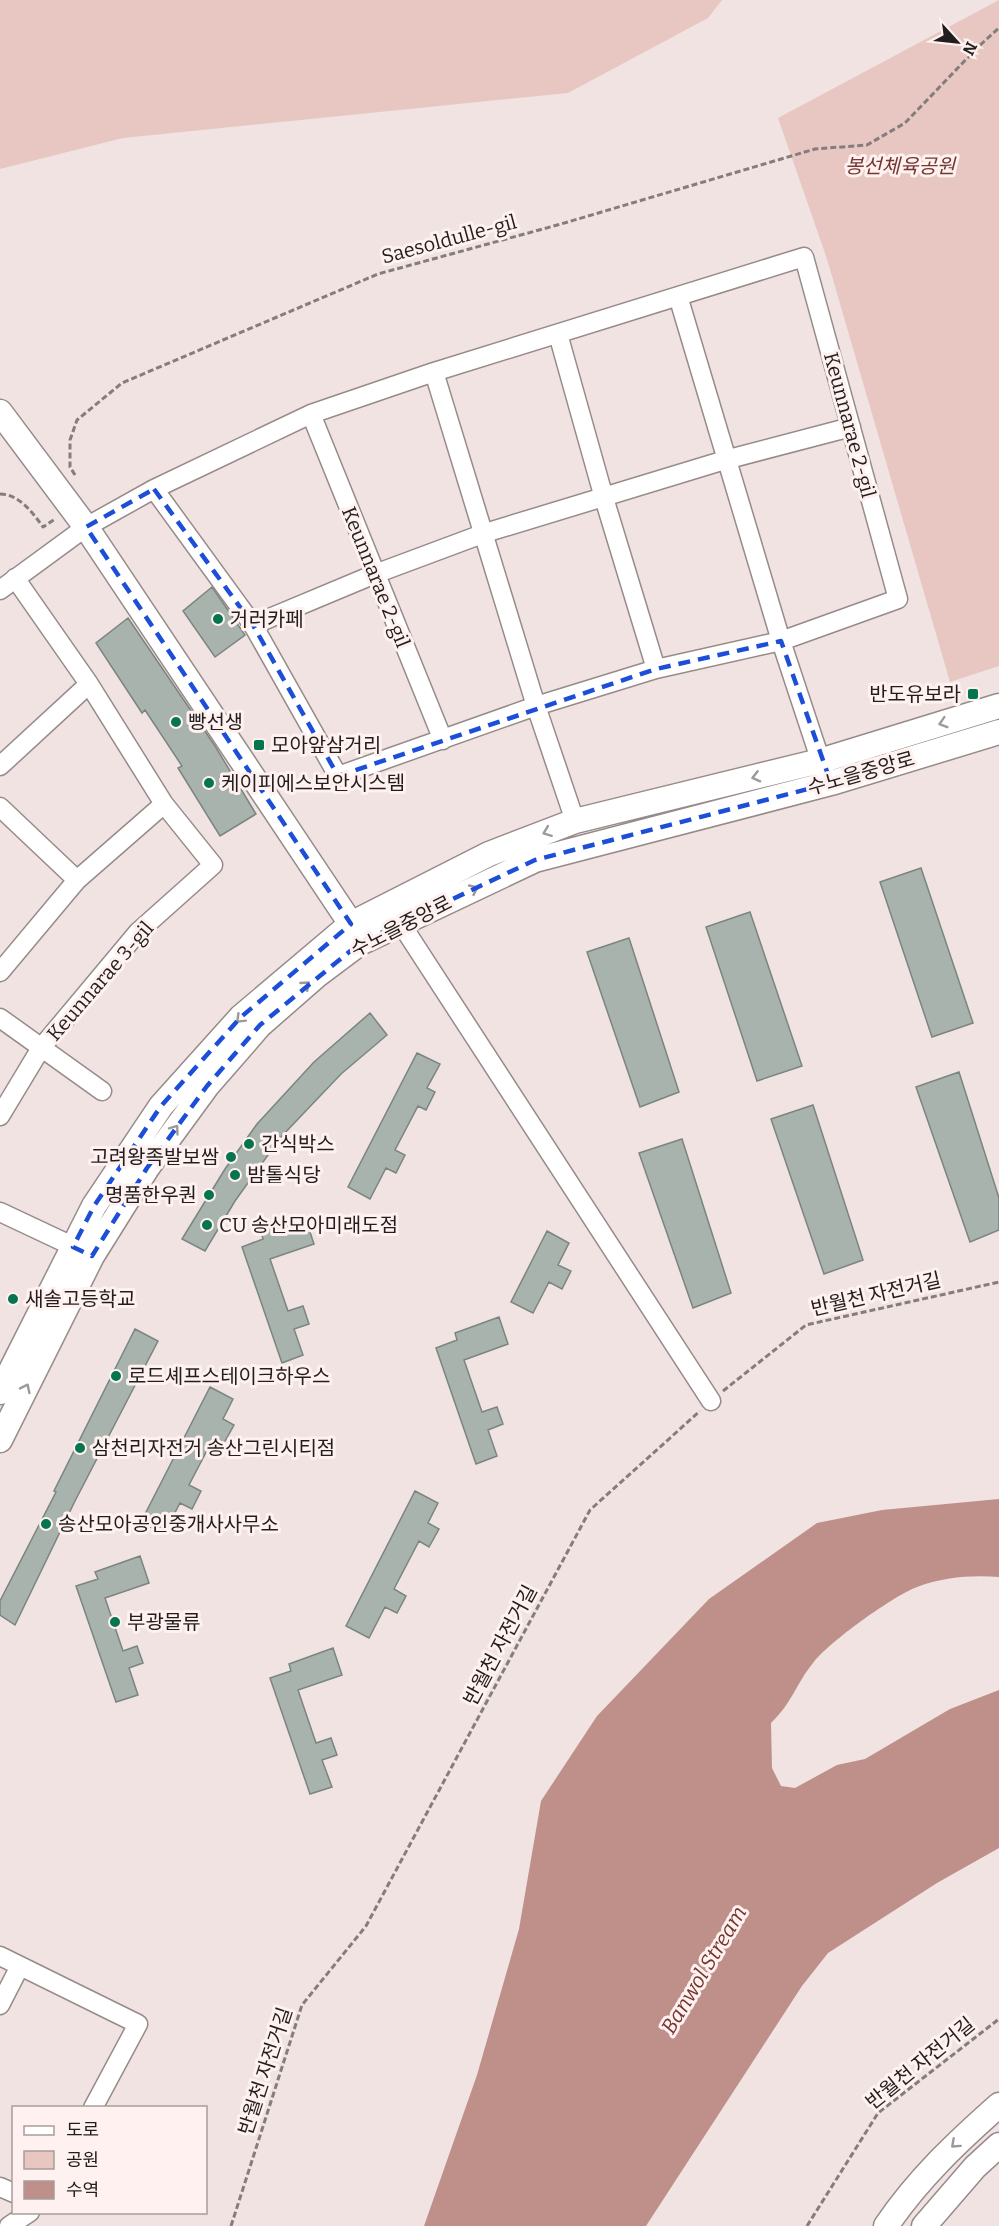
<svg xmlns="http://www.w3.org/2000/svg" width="999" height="2226" viewBox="0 0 999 2226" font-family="Bitter,'Noto Sans KR',serif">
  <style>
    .green { fill: #e8c7c3 }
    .water { fill: #bf908a }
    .building { fill: #a8b3ad; stroke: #7b8580; stroke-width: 1.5 }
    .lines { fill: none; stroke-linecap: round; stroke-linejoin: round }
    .street-casing { stroke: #978b8a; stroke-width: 21 }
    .secondary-casing { stroke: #978b8a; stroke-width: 27 }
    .path { stroke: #857d7c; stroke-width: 3; stroke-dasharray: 6 3; stroke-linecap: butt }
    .street { stroke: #fff; stroke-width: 18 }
    .secondary { stroke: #fff; stroke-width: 24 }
    .oneway { stroke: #9c9a99 }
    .marked { fill: none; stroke: #1d4ed8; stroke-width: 4.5; stroke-dasharray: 12 8; stroke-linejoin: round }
    .poi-dot { fill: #06754f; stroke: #fef1ef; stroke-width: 2 }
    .labels { text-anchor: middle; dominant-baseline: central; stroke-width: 6; stroke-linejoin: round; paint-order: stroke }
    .park-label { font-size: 20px; font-style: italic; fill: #753732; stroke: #fef1ef }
    .street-label { font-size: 20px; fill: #221e1d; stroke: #fef1ef }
    .poi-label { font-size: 20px; fill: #221e1d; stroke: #fef1ef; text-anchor: start }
    .water-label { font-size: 21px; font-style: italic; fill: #72342f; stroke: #fef1ef }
  </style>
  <rect width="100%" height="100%" fill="#f0e3e2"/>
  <path class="green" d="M0 0H722L708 18 568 93 123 138 0 169Z
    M999 0V666L950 682 827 259 778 118Z"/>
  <path class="water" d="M999 1499V1577C972 1575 943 1577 917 1587 893 1596 829 1642 813 1663 796 1684 792 1703 771 1723L772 1768 781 1786 795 1788 837 1765 865 1759 950 1709 999 1690V1848L937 1883 828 1953 802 1986 646 2226H424L477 2075 519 1929 541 1801 597 1716 709 1599 817 1523 882 1510Z"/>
  <path class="building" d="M212 587 245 635 215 657 183 611Z
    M128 618 215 746 256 814 220 836 178 768 182 766 145 710 142 713 96 643Z
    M921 868 973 1023 932 1037 880 882Z
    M750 912 802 1066 757 1081 706 927Z
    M629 938 679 1092 640 1107 587 952Z
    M370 1013 387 1035 341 1074 281 1137 235 1201 205 1251 182 1239 225 1169 257 1124 314 1062Z
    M417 1053 440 1064 427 1088 435 1092 426 1110 418 1106 395 1150 405 1155 396 1173 386 1168 370 1199 348 1187Z
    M959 1072 999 1198V1230L970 1242 916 1087Z
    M813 1105 863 1260 824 1274 771 1119Z
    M682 1139 731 1293 693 1308 639 1153Z
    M305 1217 314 1244 270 1259 288 1311 303 1306 309 1324 294 1329 303 1355 282 1363 242 1247 263 1239 261 1232Z
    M547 1231 569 1243 558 1265 571 1271 562 1289 549 1282 533 1313 511 1302Z
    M499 1317 508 1344 464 1360 482 1412 497 1407 503 1424 488 1430 497 1456 476 1464 436 1348 457 1340 455 1333Z
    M135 1329 158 1341 75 1501 15 1625 0 1615V1601L56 1492 54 1491Z
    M210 1387 233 1399 223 1419 234 1425 224 1443 214 1437 189 1485 201 1491 192 1509 180 1503 164 1534 141 1522Z
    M415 1491 438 1503 428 1523 439 1529 429 1547 419 1541 394 1589 406 1596 397 1613 385 1607 369 1638 346 1626Z
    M140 1556 149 1583 105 1598 123 1651 137 1646 143 1663 129 1668 138 1695 116 1702 76 1586 98 1579 95 1572Z
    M333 1648 342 1675 298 1690 316 1743 331 1738 337 1755 322 1760 332 1787 310 1794 270 1678 291 1671 289 1664Z"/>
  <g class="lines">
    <g class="street-casing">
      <path id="street" d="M678 296 781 641 824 771
        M558 334 604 498 656 669
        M434 372 536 706 575 821
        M311 414 443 740
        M0 590 86 527 154 489 311 414 434 372 804 257 898 599 781 641 656 669 536 706 338 776 253 625 154 489
        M253 625 375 574 485 533 725 460 851 427
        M0 766 89 684
        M0 807 77 880
        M394 913 711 1401
        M0 972 77 880 164 804
        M0 1018 102 1091
        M0 1116 41 1048 138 932 213 865 164 804 89 684 15 578
        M0 1212 85 1252
        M0 1956 138 2024 93 2108
        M0 2005 20 1966
        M0 2187 14 2193
        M9 2226 30 2212"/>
    </g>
    <g class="secondary-casing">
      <path id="secondary" d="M0 412 86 527 351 924 358 938
        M0 1392 94 1206 161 1106 241 1017 351 924 489 854 575 821 820 761 999 706
        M0 1440 92 1256 147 1168 207 1086 260 1025 316 976 360 943 535 860 831 783 999 732
        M886 2226C918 2179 956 2143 999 2105
        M924 2226 975 2167 999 2145"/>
    </g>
    <path class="path" d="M75 475 70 467V440L77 420 122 383 378 274 561 224 815 149 867 145 905 123 979 46 999 28
      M0 494C19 494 33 513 43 527L55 519
      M723 1391 806 1325 999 1282
      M231 2226 302 2005 366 1926 590 1510 700 1411
      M807 2226 878 2113 999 2019"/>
    <use href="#street" class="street"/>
    <use href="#secondary" class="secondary"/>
  </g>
  <defs><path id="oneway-chevron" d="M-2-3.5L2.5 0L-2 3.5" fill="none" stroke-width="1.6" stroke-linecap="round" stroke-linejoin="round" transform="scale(1.5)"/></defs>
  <g class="oneway">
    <use href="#oneway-chevron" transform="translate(943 723) rotate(163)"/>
    <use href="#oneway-chevron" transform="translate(756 777) rotate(166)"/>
    <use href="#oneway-chevron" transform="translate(547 832) rotate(159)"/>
    <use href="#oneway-chevron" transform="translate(474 889) rotate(-25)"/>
    <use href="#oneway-chevron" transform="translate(306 985) rotate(-41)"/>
    <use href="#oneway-chevron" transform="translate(240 1019) rotate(135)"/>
    <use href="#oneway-chevron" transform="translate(175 1129) rotate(-54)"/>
    <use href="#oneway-chevron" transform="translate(26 1388) rotate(-64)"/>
    <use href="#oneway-chevron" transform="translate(955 2144) rotate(138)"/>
  </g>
  <path class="marked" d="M154 489 253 625 338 776 656 669 781 641 831 783 535 860 360 943 260 1025 207 1086 147 1168 92 1256 73 1247 94 1206 161 1106 241 1017 351 924 86 527Z"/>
  <g class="poi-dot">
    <circle cx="218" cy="619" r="6"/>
    <rect x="967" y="688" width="12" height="12" rx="3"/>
    <circle cx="176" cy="722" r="6"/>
    <rect x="253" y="739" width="12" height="12" rx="3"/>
    <circle cx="209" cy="783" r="6"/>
    <circle cx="249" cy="1144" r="6"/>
    <circle cx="231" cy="1157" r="6"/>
    <circle cx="235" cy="1175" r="6"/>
    <circle cx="209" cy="1195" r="6"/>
    <circle cx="207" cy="1225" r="6"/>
    <circle cx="13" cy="1299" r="6"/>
    <circle cx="116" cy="1376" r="6"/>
    <circle cx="80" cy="1448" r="6"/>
    <circle cx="46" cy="1524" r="6"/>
    <circle cx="115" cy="1622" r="6"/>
  </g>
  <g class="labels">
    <g class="park-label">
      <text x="900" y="166">봉선체육공원</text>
    </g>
    <g class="street-label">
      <text transform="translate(449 239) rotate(-15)">Saesoldulle-gil</text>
      <text transform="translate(850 425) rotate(75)">Keunnarae 2-gil</text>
      <text transform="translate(376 577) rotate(68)">Keunnarae 2-gil</text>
      <text transform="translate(861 773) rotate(-16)">수노을중앙로</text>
      <text transform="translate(401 926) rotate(-27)">수노을중앙로</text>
      <text transform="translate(100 981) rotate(-49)">Keunnarae 3-gil</text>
      <text transform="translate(876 1294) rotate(-13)">반월천 자전거길</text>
      <text transform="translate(500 1645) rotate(-62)">반월천 자전거길</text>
      <text transform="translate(920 2063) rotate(-39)">반월천 자전거길</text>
      <text transform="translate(265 2071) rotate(-72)">반월천 자전거길</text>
    </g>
    <g class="poi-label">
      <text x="230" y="619">거러카페</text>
      <text x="961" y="694" text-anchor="end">반도유보라</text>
      <text x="188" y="722">빵선생</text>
      <text x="271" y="745">모아앞삼거리</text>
      <text x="221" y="783">케이피에스보안시스템</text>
      <text x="261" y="1144">간식박스</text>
      <text x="219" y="1157" text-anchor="end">고려왕족발보쌈</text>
      <text x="247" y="1175">밤톨식당</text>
      <text x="197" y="1195" text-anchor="end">명품한우퀀</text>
      <text x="219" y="1225">CU 송산모아미래도점</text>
      <text x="25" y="1299">새솔고등학교</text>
      <text x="128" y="1376">로드셰프스테이크하우스</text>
      <text x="92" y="1448">삼천리자전거 송산그린시티점</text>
      <text x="58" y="1524">송산모아공인중개사사무소</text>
      <text x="127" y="1622">부광물류</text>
    </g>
    <g class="water-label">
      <text transform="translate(704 1970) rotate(-59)">Banwol Stream</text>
    </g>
  </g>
  <rect x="12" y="2106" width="195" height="108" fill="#fef1ef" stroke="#a69d9b" stroke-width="1.5"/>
  <rect x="24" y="2126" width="30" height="9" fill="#ffffff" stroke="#a69d9b" stroke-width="1.5"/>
  <text x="66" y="2136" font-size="18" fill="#221e1d">도로</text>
  <rect x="24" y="2151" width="30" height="18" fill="#e8c7c3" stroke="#a69d9b" stroke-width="1.5"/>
  <text x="66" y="2166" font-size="18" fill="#221e1d">공원</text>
  <rect x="24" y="2181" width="30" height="18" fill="#bf908a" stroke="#a69d9b" stroke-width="1.5"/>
  <text x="66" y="2196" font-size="18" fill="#221e1d">수역</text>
  <g transform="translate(957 42) rotate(117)" stroke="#fef1ef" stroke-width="4.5" paint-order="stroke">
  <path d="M0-4.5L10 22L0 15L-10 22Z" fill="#221e1d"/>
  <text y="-9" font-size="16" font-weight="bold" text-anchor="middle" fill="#221e1d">N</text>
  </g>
</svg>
